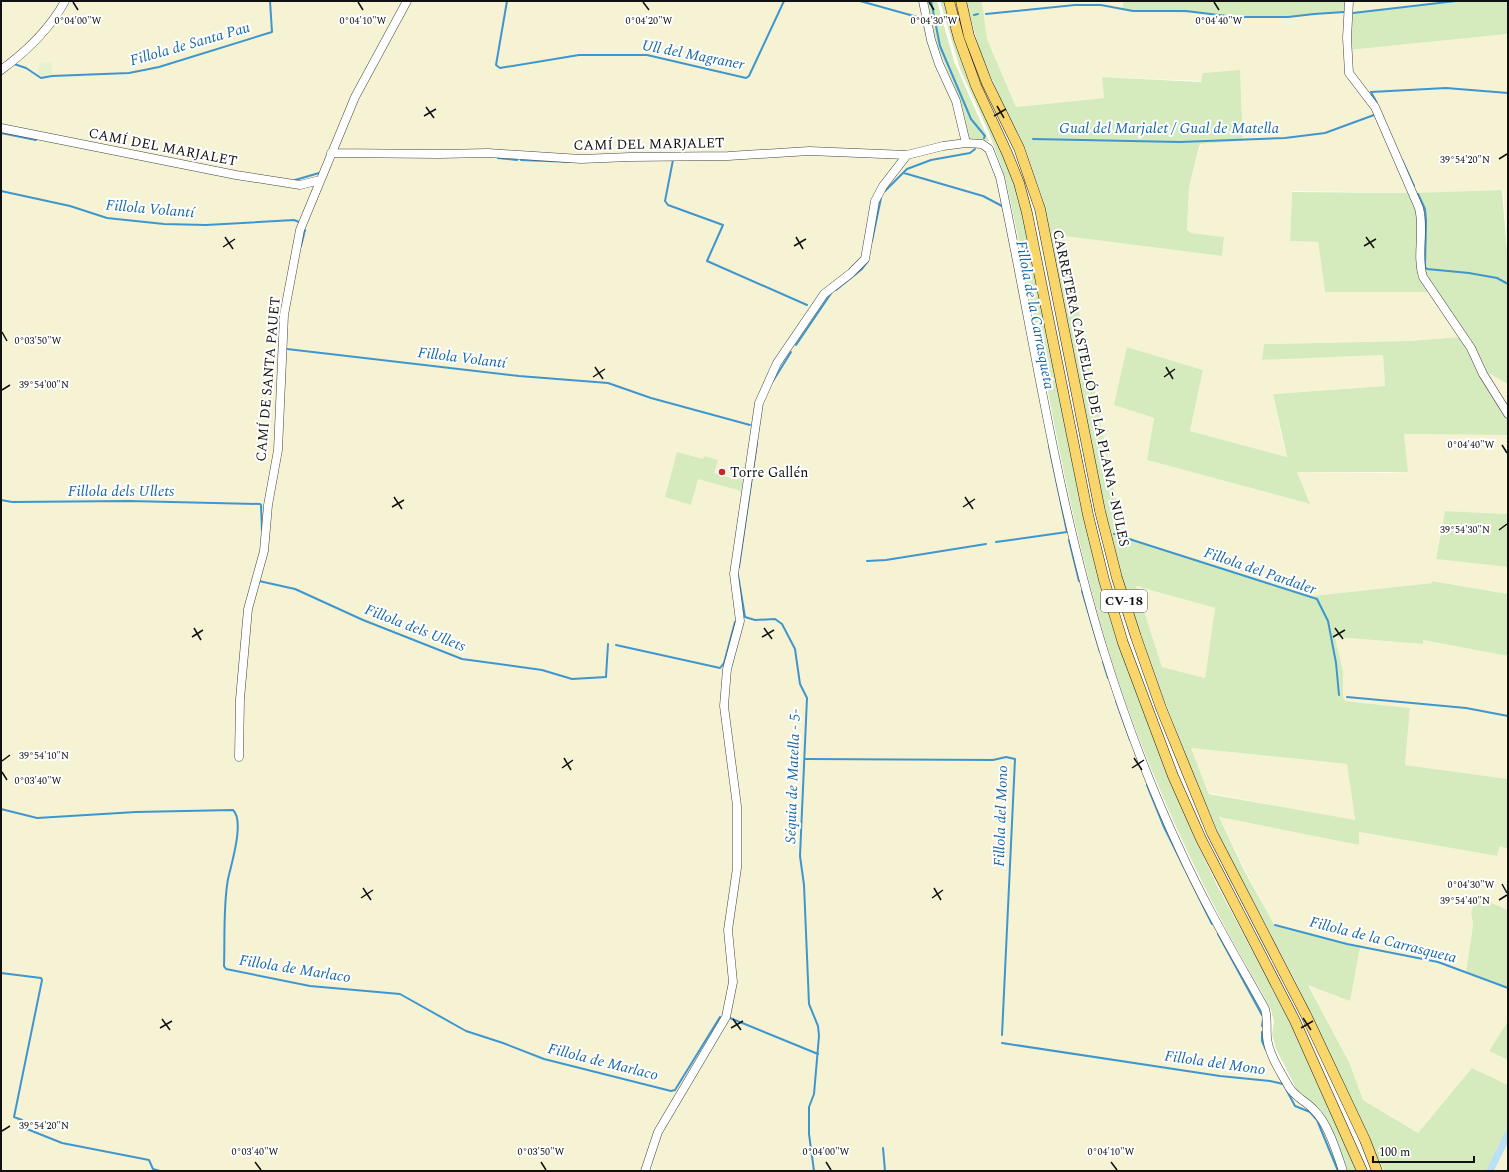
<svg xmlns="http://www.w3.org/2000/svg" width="1509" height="1172" viewBox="0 0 1509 1172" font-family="Spectral,serif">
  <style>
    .farmland { fill: #f6f3d4 }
    .green { fill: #d5ebbd; fill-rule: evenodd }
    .pitch { fill: #e6f2cf }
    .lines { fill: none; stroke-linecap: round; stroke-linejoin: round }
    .stream { stroke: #3f96cf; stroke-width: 2 }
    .canal { stroke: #b9e0f7; stroke-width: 7 }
    .minor-casing { stroke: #444; stroke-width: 9 }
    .major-casing { stroke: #222; stroke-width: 11 }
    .minor { stroke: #fff; stroke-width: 8 }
    .major { stroke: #f9d66b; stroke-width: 10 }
    .ticks { fill: none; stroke: #111; stroke-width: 1.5 }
    .poi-dot { fill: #c4262e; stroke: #fff; stroke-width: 1.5 }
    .labels { text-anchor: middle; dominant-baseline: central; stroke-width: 4; stroke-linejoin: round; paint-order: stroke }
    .shield { fill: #fff; stroke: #585858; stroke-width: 1 }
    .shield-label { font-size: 13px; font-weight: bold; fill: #111 }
    .street-label { font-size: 14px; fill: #111; stroke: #fff }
    .poi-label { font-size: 14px; fill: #111; stroke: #fff; text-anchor: start }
    .water-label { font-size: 15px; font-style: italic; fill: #1768a6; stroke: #fff }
    .ticks-label { font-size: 10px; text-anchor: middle; fill: #111; stroke: #fff; stroke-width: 4; stroke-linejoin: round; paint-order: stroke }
  </style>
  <rect width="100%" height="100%" fill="#fffdf5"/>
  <path class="farmland" d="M1 1H64L54 18 1 69Z
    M66 1H406L354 97 320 179 300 184 1 127V71L12 63Z
    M407 1H926L936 42 959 99 970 142 907 154 630 156 332 152 356 98Z
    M982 1H1123L1122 10 1209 14 1233 17 1288 18 1313 14 1347 13 1345 69 1371 103 1411 193 1292 191 1290 241 1318 242 1325 292H1431L1460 337 1409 341 1264 344 1263 360 1383 355 1385 386 1273 394 1282 438 1287 457 1190 431 1203 370 1127 347 1115 405 1154 418 1147 460 1309 504 1297 472 1388 473 1407 472 1404 434 1508 435V514L1445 511 1436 558 1508 567V594L1433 581 1432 583 1313 596 1157 548 1123 535 1064 236 1222 256 1224 237 1191 233 1187 228 1189 187 1201 144 1243 141 1240 71 1203 73 1201 81 1102 77 1104 98 1016 107 987 39Z
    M1353 1H1459L1353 13Z
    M1508 34V262L1503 190 1416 193 1382 117 1351 71 1349 50Z
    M1 130 300 186 321 180 332 153 519 157 809 152 905 156 882 185 865 255 830 288 764 387 733 574 739 620 724 690 737 807 736 868 729 917 732 975 725 1016 658 1132 644 1171H1Z
    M982 145 995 167 1081 577 1156 801 1264 1010 1265 1037 1289 1089 1319 1119 1341 1171H645L659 1133 727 1017 734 982 730 946 738 868 726 690 741 621 736 581 752 456 766 387 824 295 861 266 876 202 908 156 943 147Z
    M1483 370 1508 384V411Z
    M1136 586 1215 608 1205 678 1162 667Z
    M1335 637 1422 644 1423 640 1508 656V779L1405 765 1410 708 1345 701 1343 697V671Z
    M1191 748 1347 764 1355 821 1209 793Z
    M1219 817 1359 845 1358 832 1497 856 1500 846 1508 849V910L1477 897 1471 912 1473 925 1466 972 1508 989V1021L1489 1051 1508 1060V1085L1472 1068 1418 1133 1363 1100 1350 1064 1308 984 1360 947 1275 926 1246 872Z
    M1508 1136V1171H1491Z"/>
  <path class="green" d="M927 1H937L954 61 989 141 970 142 959 99 936 42Z
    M940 1H945L1009 170 1021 207 1080 503 1103 592 1164 764 1193 835 1216 883 1291 1024 1357 1171H1348L1322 1111 1297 1090 1276 1049 1272 1034 1274 1022 1271 1010C1257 982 1240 956 1226 929 1188 856 1155 784 1127 706 1066 535 1045 354 1005 177L989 133 960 69Z
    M966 1H982L987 39 1016 107 1104 98 1102 77 1201 82 1203 73 1240 70 1243 141 1200 144 1189 187 1187 229 1191 233 1224 237 1222 256 1064 236 1123 535 1157 548 1313 596 1432 583V581L1508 594V656L1423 640V644L1335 637 1343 671V697L1345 701 1410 708 1405 765 1508 779V849L1500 846 1497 856 1359 832V845L1219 817 1245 872 1275 926 1360 947 1350 1001 1308 985 1350 1064 1363 1100 1418 1133 1472 1068 1508 1085V1135L1491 1171H1384L1295 980 1226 850 1203 798 1161 692 1125 588 1100 490 1043 200 1024 145 997 91 979 48ZM1136 586 1215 608 1205 678 1162 667ZM1191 748 1347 764 1355 820 1209 794Z
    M1123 1H1347V13L1314 14 1288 18 1233 17 1209 14 1122 10Z
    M1459 1H1508V34L1349 50V25L1353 13Z
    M1502 190 1508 264V384L1483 370 1431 292H1325L1318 242 1290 241 1292 192 1412 193Z
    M1460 337 1508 417V435L1404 434 1408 472H1297L1310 504 1147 460 1154 418 1114 405 1127 347 1203 370 1190 431 1287 457 1273 394 1385 386 1383 355 1262 360 1264 344 1409 341Z
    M677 452 703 459 704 456 718 460 714 473 737 480 742 467H745L741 491 698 479 691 505 665 497Z
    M1445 511 1508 514V567L1436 559Z
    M1477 897 1508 910V989L1466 972 1473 925 1471 912Z
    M1508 1021V1060L1489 1051Z"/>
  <path class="pitch" d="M42 62 52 63V74L43 77 38 74 39 66Z"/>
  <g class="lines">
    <path class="stream" d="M507 1 496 65 500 68 579 55H647L746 78 749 76 784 1
      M860 1 921 18
      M931 1 940 46 971 119 985 136 984 138
      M1353 13 1456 1
      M986 14 1075 5H1101L1133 11H1186L1235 17H1288L1314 14 1344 12
      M974 15 978 14
      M14 64 26 68 41 78 52 76 129 73 159 67 272 32 270 1
      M1377 103 1371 92 1446 88 1508 93
      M1 133 36 140
      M1033 139 1180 142 1285 138 1325 133 1374 115
      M498 158 517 160
      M521 160 573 162
      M671 160H673L665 201 668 205 723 225 707 261 807 305
      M1402 160 1414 186
      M904 173 983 196 1002 206
      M295 180 319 173
      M1 191 70 206 107 218 164 224 206 225 294 220 299 222
      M885 191 907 169 931 160 970 153 975 149
      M1418 194 1425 209 1426 220 1425 267 1427 269 1469 273 1497 278 1508 284
      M872 241 881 198
      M301 246 305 230
      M836 290 862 269 868 261
      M796 345 832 292
      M285 347 287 349 519 376 608 383 651 398 750 425
      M773 381 791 352
      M1049 446 1067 532
      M1 500 12 502 129 501 260 504 261 505 262 530
      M1114 534H1117
      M1126 538 1317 599 1328 621 1336 663 1339 695
      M1069 540 1079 581
      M996 542 1067 532
      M867 561 886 560 986 544
      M739 567 757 443
      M738 575 745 617 755 620 775 619 782 624 795 649 800 684 807 698 800 856 804 885 809 1004 818 1026 819 1036 814 1094 809 1107V1134L814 1171
      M259 581 295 589 363 620 462 659 542 670 572 679 606 677 608 644
      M1082 591 1100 652
      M616 645 720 668 724 663 735 622
      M1103 662 1108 678
      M1347 697 1466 708 1508 716
      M1116 701 1130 740
      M806 759 993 760 1006 757 1015 759 1002 1035
      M1147 785 1164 827 1212 924
      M1 809 37 818 136 812 233 810C245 821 231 865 228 879 223 907 225 938 224 966L226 969 310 986 400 994 466 1031 503 1043 544 1059 671 1091 675 1090 720 1017
      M1275 925 1347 944 1438 962 1508 988
      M1218 934 1262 1015
      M1 973 41 978 42 980 14 1117 22 1120V1127L62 1143 149 1160 153 1169 160 1171
      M730 1018 818 1054
      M1262 1026 1263 1019
      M1262 1032V1041L1266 1050
      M1002 1043 1220 1076 1270 1081 1283 1084
      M1286 1089 1295 1106 1310 1112 1317 1120 1338 1171
      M883 1148 885 1171
      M1490 1170 1492 1171"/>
    <path class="canal" d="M1490 1171 1508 1134"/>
    <g class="minor-casing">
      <path id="minor" d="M923 1 931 40 939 64 956 101 966 143
        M1349 1 1347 38 1349 73 1375 107 1419 208C1425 231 1416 255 1423 277L1471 348 1483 374 1508 414
        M1 70C27 51 50 29 65 1
        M1 128 236 175 300 185 320 180
        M331 153 439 154 488 153 581 159 630 157 728 156 809 151 907 155 943 146 966 143 982 144 989 149 1000 177C1034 336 1056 497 1104 652 1125 719 1150 786 1180 850 1205 905 1236 957 1265 1009 1268 1020 1266 1027 1267 1037 1268 1053 1281 1073 1289 1087 1296 1098 1306 1101 1314 1110 1328 1123 1337 1153 1343 1171
        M239 757 240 699 248 609 264 551 268 505 278 450 284 315 300 230 355 97 407 1
        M645 1171 658 1132 726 1017 733 982 728 930 737 868V806L724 706 727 669 740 621 734 574 759 403 777 363 824 294 851 273 865 259 875 201 883 186 907 155"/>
    </g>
    <g class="major-casing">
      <path id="major" d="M949 1 959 39 976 86 1007 153 1019 183 1027 213 1088 515 1104 580 1123 643 1173 776 1201 839 1295 1021 1362 1171
        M961 1 969 36 987 83 1019 148 1040 209 1100 511 1117 578 1136 637 1161 708 1212 833 1306 1015 1365 1140 1377 1171"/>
    </g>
    <use href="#minor" class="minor"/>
    <use href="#major" class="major"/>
  </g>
  <path class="ticks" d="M73 2 78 10M358 2 363 10M643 2 649 10M929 2 934 10M1214 2 1219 10M997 106 1004 118M426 107 434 118M424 116 436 109M994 116 1006 109M1499 159 1507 154M225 237 233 249M796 237 803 249M1366 237 1374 248M794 246 806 239M1364 246 1376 239M223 247 235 239M2 332 7 341M595 367 603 379M1166 367 1173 379M593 377 605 369M1164 377 1175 369M2 390 10 385M1502 445 1507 453M394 497 402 509M965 497 973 509M392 507 404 500M963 507 975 499M1499 530 1507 524M194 628 201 640M764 628 772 639M1335 628 1343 639M192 637 203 630M762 637 774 630M1333 637 1345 630M564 758 571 770M1134 758 1142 770M2 761 10 755M562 768 573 760M1132 768 1144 760M2 772 7 780M1502 884 1507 893M363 888 371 900M934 888 941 900M361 898 373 890M932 898 943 890M1499 900 1507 895M1303 1018 1311 1030M162 1019 170 1030M733 1019 741 1030M160 1028 172 1021M731 1028 743 1021M1301 1028 1313 1021M2 1131 10 1126M255 1162 261 1170M541 1162 546 1170M826 1162 831 1170M1111 1162 1117 1170"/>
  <circle class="poi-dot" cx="722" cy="472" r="4"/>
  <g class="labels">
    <rect class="shield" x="1101" y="590" width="46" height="22" rx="3"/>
    <g class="shield-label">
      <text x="1124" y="601">CV-18</text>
    </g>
    <g class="street-label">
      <text transform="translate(649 144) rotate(-1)">CAMÍ DEL MARJALET</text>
      <text transform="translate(163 147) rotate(11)">CAMÍ DEL MARJALET</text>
      <text transform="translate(268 379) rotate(-85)">CAMÍ DE SANTA PAUET</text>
      <text transform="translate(1091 388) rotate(78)">CARRETERA CASTELLÓ DE LA PLANA - NULES</text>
    </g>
    <g class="poi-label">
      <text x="730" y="472">Torre Gallén</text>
    </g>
    <g class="water-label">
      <text transform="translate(190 44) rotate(-16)">Fillola de Santa Pau</text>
      <text transform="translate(693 55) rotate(11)">Ull del Magraner</text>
      <text x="1169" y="128">Gual del Marjalet / Gual de Matella</text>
      <text transform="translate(150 209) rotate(5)">Fillola Volantí</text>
      <text transform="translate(1035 315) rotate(79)">Fillola de la Carrasqueta</text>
      <text transform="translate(462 358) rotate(7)">Fillola Volantí</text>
      <text x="121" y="491">Fillola dels Ullets</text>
      <text transform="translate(1260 571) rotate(19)">Fillola del Pardaler</text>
      <text transform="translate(415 628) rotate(21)">Fillola dels Ullets</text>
      <text transform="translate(793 776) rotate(-88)">Séquia de Matella - 5-</text>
      <text transform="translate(1001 816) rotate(-88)">Fillola del Mono</text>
      <text transform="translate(1383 940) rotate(14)">Fillola de la Carrasqueta</text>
      <text transform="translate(295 969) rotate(9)">Fillola de Marlaco</text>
      <text transform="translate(603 1062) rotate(14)">Fillola de Marlaco</text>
      <text transform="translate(1215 1063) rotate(8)">Fillola del Mono</text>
    </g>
  </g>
  <g class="ticks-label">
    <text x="78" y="24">0°04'00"W</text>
    <text x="363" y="24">0°04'10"W</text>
    <text x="649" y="24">0°04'20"W</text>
    <text x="934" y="24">0°04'30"W</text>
    <text x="1219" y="24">0°04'40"W</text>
    <text x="1465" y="163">39°54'20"N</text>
    <text x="38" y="344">0°03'50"W</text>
    <text x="44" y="388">39°54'00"N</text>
    <text x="1471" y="448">0°04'40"W</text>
    <text x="1465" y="533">39°54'30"N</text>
    <text x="44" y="759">39°54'10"N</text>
    <text x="38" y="784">0°03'40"W</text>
    <text x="1471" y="888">0°04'30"W</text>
    <text x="1465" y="904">39°54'40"N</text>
    <text x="44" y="1129">39°54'20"N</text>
    <text x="255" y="1155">0°03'40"W</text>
    <text x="541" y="1155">0°03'50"W</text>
    <text x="826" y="1155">0°04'00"W</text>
    <text x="1111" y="1155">0°04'10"W</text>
  </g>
  <rect width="1509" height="1172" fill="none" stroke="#111111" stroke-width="4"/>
  <path d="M1373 1156v6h101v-6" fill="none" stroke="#111111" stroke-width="2"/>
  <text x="1379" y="1156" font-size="12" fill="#111111" stroke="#ffffff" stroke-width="3" paint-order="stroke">100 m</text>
</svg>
